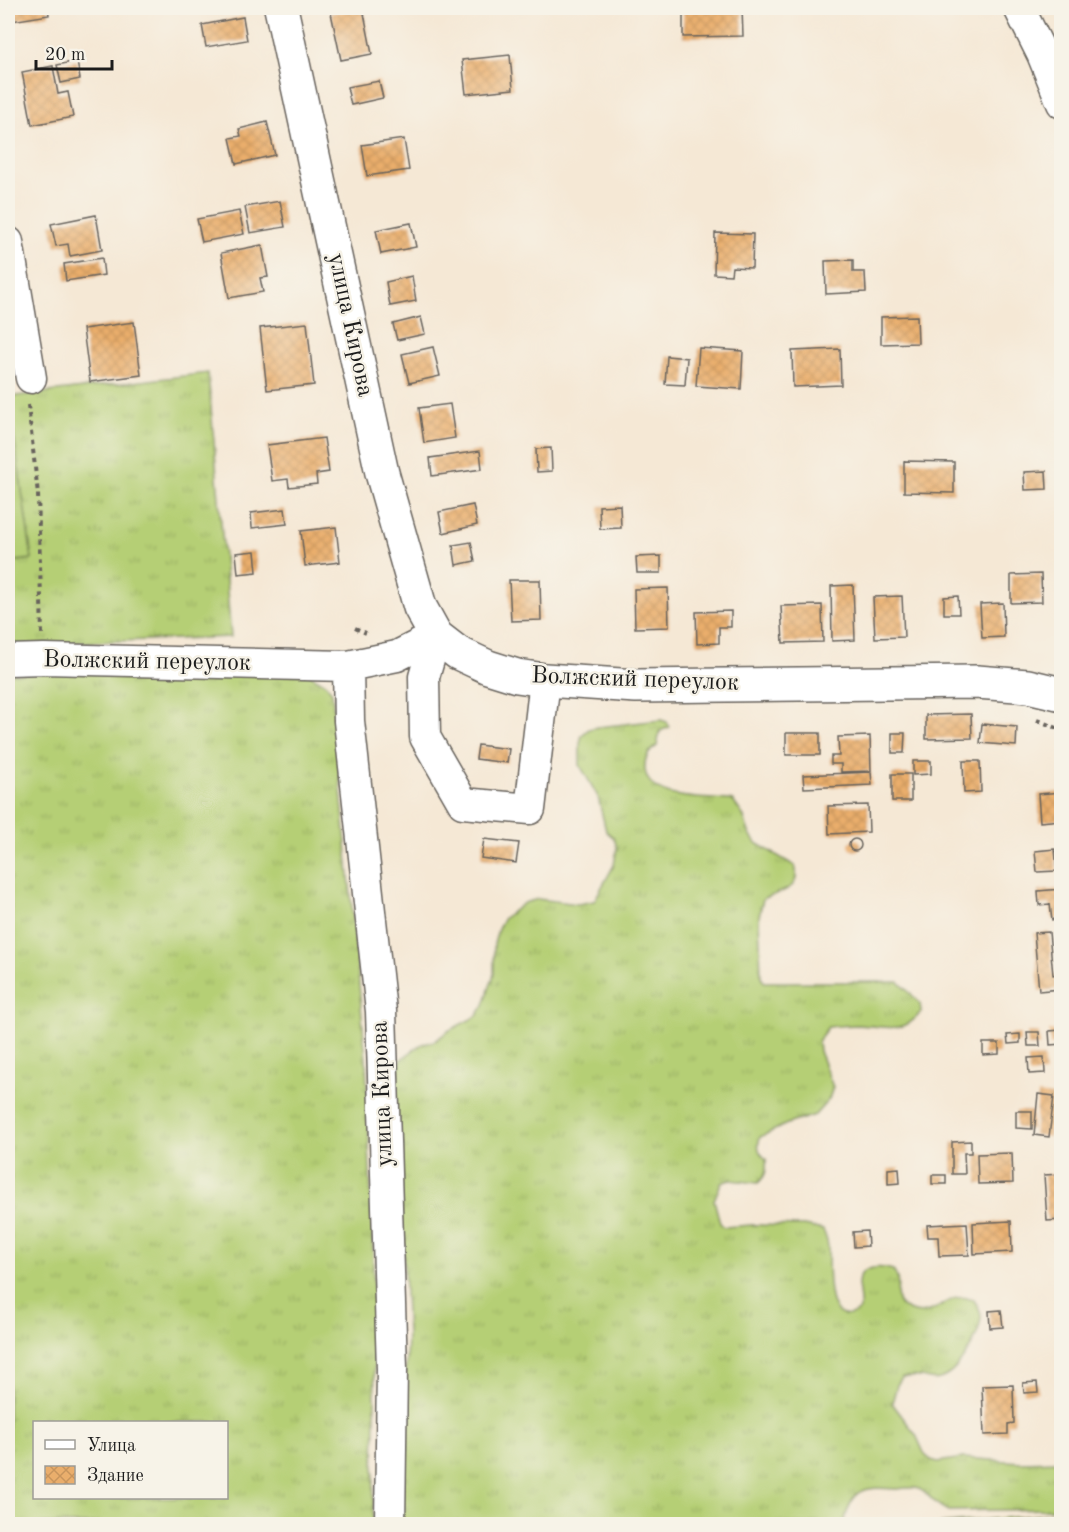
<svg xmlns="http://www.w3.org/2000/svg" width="1069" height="1532" viewBox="0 0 1069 1532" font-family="'Old Standard TT',serif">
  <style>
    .grass { fill: url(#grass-tufts); stroke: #687648; stroke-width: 1.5; fill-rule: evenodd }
    .garden { fill: #b5cf75; stroke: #687648; stroke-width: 1.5 }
    .building { fill: url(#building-cross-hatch) }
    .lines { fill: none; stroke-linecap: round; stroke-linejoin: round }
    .minor-casing { stroke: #68635d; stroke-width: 33 }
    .major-casing { stroke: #68635d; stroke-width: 36 }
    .path { stroke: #68635d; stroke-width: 4; stroke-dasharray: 4.5 4.5; stroke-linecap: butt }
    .minor { stroke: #fff; stroke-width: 30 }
    .major { stroke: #fff; stroke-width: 33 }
    .rail { stroke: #1c1c1c; stroke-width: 4.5 }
    .labels { text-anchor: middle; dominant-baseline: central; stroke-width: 5; stroke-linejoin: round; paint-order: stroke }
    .street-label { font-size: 24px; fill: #1c1c1c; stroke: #f7f3e8 }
  </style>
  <defs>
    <pattern id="grass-tufts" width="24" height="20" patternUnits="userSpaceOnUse" patternTransform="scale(1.5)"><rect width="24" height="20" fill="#b5cf75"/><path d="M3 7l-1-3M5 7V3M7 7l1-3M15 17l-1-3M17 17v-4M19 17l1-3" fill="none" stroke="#9bb165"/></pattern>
    <pattern id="building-cross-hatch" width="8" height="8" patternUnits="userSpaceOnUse" patternTransform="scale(1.5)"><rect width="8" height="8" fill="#eaae6c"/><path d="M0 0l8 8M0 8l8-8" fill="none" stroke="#c8955d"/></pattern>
  </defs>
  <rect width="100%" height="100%" fill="#f7f3e8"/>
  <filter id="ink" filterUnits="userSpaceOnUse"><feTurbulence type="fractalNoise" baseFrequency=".0167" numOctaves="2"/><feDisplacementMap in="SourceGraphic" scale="12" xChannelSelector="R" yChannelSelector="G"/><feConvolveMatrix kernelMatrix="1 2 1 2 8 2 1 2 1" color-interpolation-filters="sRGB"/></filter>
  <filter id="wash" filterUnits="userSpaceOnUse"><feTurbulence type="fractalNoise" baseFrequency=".008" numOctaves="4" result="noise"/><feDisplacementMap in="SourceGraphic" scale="24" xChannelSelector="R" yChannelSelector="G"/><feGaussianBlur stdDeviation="1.35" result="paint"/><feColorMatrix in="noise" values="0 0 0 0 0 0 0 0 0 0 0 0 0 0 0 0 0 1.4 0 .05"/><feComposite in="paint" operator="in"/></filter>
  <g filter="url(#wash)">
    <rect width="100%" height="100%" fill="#f5e8d5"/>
    <path class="grass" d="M208 373 231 637 8 645V562L32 559 8 397Z
      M160 671 309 674 326 684 332 692 366 1060 373 1255 375 1416 373 1524H8V674ZM34 1422H226V1498H34Z
      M661 720 667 722 669 727 660 731 657 746C648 751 644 759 645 770 650 804 708 796 733 801L743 815 750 835 756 843 795 866C802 890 781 891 763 899L759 916 761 977 764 982H899L920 1003 921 1012C904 1035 883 1026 858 1025 848 1025 838 1026 828 1027L822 1035 818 1042 819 1051 833 1087 829 1099 815 1115 787 1124 760 1137C757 1147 758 1152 766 1159 767 1170 766 1176 758 1183L730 1180 721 1183 714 1200 720 1223 724 1227 752 1225 804 1226 823 1230C826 1237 828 1241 828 1248 829 1266 823 1335 860 1310 861 1301 859 1293 858 1285 858 1265 880 1266 893 1270 893 1270 897 1277 897 1278 900 1290 891 1303 908 1310 935 1322 945 1290 973 1299 976 1304 980 1308 981 1315 981 1334 958 1375 939 1379 933 1381 927 1378 921 1377 915 1376 909 1377 902 1377L897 1385 892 1403 916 1435 925 1455 931 1460 938 1462 963 1458 1020 1462 1061 1461V1510L1050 1509 949 1511C935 1506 931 1495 919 1489 913 1486 903 1489 896 1489 863 1486 851 1489 844 1524H401L407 1333 395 1083 400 1060 422 1044 435 1041 448 1031 477 1016 484 1005 494 974V944L498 929 504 918 524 903 538 899 578 904 594 901 614 865 617 848 614 838 606 831 598 797 580 765V743L582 735 589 729 598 727Z"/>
    <path class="garden" d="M8 397 32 559 8 562Z
      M1061 1513V1524H939Z"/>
    <g id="blocks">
      <path class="building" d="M9 8H48L49 15 12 21Z
        M358 8H363L372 54 341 60 331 13Z
        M683 8H742L743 36 683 37Z
        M243 17 247 40 206 47 202 25Z
        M510 55 513 89 466 94 462 60Z
        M77 61 80 79 61 83 57 65Z
        M53 66 58 94 68 92 73 117 32 125 22 72Z
        M379 81 383 98 351 105 347 87Z
        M267 122 275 155 236 164 230 138 241 136 239 129Z
        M404 139 409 170 367 176 362 145Z
        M280 201 285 227 250 233 245 207Z
        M239 211 244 234 202 242 197 219Z
        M96 215 102 250 70 256 68 244 56 246 51 224Z
        M411 223 416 247 381 254 376 230Z
        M715 233 753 234 752 268 732 267 731 275 714 274Z
        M262 245 268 277 260 278 263 292 229 298 221 253Z
        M102 258 104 275 66 281 64 264Z
        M853 260V272H865L866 292 826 294 825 261Z
        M412 276 416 301 390 306 386 282Z
        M917 316 918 343 881 344V317Z
        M421 317 425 334 397 340 393 324Z
        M134 322 141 375 90 382 83 329Z
        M307 323 314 385 267 390 260 328Z
        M433 347 440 376 409 383 402 354Z
        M699 348 743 351 741 389 696 386Z
        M840 349 841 385 793 387 792 351Z
        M667 356 687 358 685 385 665 384Z
        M450 404 455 438 424 443 419 408Z
        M324 438 329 472 316 474 317 484 289 487 288 479 272 481 267 445Z
        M551 448 552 471 537 472 536 449Z
        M480 451 482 469 432 476 430 458Z
        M904 461 954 462V493L904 492Z
        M1046 471 1047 489 1025 490 1024 472Z
        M473 505 477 525 443 533 439 512Z
        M620 505 621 528 600 529 599 506Z
        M285 509 287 524 252 528 251 513Z
        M336 527 340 562 305 566 301 531Z
        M471 542 475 561 456 565 453 545Z
        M255 551 257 572 238 574 236 553Z
        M661 556V573H637L636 557Z
        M1041 574 1042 602 1011 603V575Z
        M509 580H540L541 620 511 621Z
        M853 585 855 640 832 641 831 586Z
        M668 588 669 627 635 628 634 589Z
        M902 596 904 637 875 638 873 597Z
        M958 596 959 614H944V597Z
        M1003 603 1004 637 982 638 980 604Z
        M822 605 823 642 783 643 781 606Z
        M731 611V627H719V643L697 644 696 612Z
        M971 714 972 738 926 739V715Z
        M982 724 1017 727 1016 746 980 743Z
        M786 733H820V755H786Z
        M892 733H905L904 753H892Z
        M870 736 871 771 841 772V764H831V756H839L838 737Z
        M478 745 509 749 507 763 476 759Z
        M913 761H931V774L913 775Z
        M963 761H980L981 792 964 793Z
        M871 772 872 785 804 788 803 775Z
        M892 774H911V801H892Z
        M1062 792V820L1040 822 1038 794Z
        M868 805 869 832 829 834 828 806Z
        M849 845a6 6 0 1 1 12 0a6 6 0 1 1-12 0Z
        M484 839 519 843 516 863 481 858Z
        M1055 849 1057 871 1037 872 1035 851Z
        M1062 889V919L1052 920 1050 904 1039 905 1038 891Z
        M1049 932 1053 975 1059 974 1060 989 1039 991 1034 933Z
        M1062 1030V1044L1050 1045 1049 1031Z
        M1027 1032H1039L1040 1046H1028Z
        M1020 1034V1043L1008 1044 1007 1035Z
        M983 1043H999V1054L983 1055Z
        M1044 1057 1045 1073 1029 1074 1028 1058Z
        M1038 1094 1054 1096 1049 1137 1034 1135Z
        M1016 1111H1032V1129L1016 1128Z
        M971 1141V1153H964L965 1174H952V1142Z
        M1012 1153 1013 1183 978 1184 977 1154Z
        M899 1168 900 1183 888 1184V1169Z
        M1062 1174V1220L1047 1221 1044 1175Z
        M932 1175H946V1184H932Z
        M1011 1221 1012 1252 974 1254 973 1223Z
        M967 1223 969 1255 939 1256 938 1237H928L927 1225Z
        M867 1231 868 1246 854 1247 853 1232Z
        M1001 1310 1003 1327 990 1328 989 1311Z
        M1037 1382 1038 1392 1024 1393 1023 1383Z
        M1013 1385 1014 1423 1008 1424V1434L984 1435 982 1386Z"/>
    </g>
  </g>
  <g filter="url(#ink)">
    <use href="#blocks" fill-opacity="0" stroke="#68635d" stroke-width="1.5"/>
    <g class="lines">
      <g class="minor-casing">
        <path id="minor" d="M1019 8 1042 54 1062 103
          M8 242 31 378
          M436 636 424 677 425 737 463 803 530 809 545 680
          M8 660 44 659 348 666 397 656 436 636
          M348 666 349 721 381 1011 392 1369 390 1524"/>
      </g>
      <g class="major-casing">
        <path id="major" d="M281 8 382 473 420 607 436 636 458 653 488 667 517 676 545 680 636 686 977 682 1028 686 1062 694"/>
      </g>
      <path class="path" d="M28 405 38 494 42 634
        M355 628 366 633
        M1037 720 1062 730"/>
      <use href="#minor" class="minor"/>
      <use href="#major" class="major"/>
      <path class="rail" d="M1058 8 1062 18"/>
    </g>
  </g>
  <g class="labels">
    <g class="street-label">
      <text transform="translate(350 325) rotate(78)">улица Кирова</text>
      <text transform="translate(147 662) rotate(1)">Волжский переулок</text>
      <text transform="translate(635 680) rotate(2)">Волжский переулок</text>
      <text transform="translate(383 1094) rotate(-92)">улица Кирова</text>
    </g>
  </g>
  <rect width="1069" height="1532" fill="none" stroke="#f7f3e8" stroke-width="30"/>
  <rect x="33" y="1421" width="195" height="78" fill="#f7f3e8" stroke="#9f9d96" stroke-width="1.5"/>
  <rect x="45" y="1440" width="30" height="9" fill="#ffffff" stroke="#9f9d96" stroke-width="1.5"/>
  <text x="87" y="1451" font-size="18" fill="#1c1c1c">Улица</text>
  <rect x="45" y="1466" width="30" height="18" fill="url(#building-cross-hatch)" stroke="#9f9d96" stroke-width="1.5"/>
  <text x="87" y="1481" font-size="18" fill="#1c1c1c">Здание</text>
  <path d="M36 60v9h76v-9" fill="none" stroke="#1c1c1c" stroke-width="3"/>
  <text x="45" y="60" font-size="18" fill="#1c1c1c" stroke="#f7f3e8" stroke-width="4.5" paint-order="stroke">20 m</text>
</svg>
